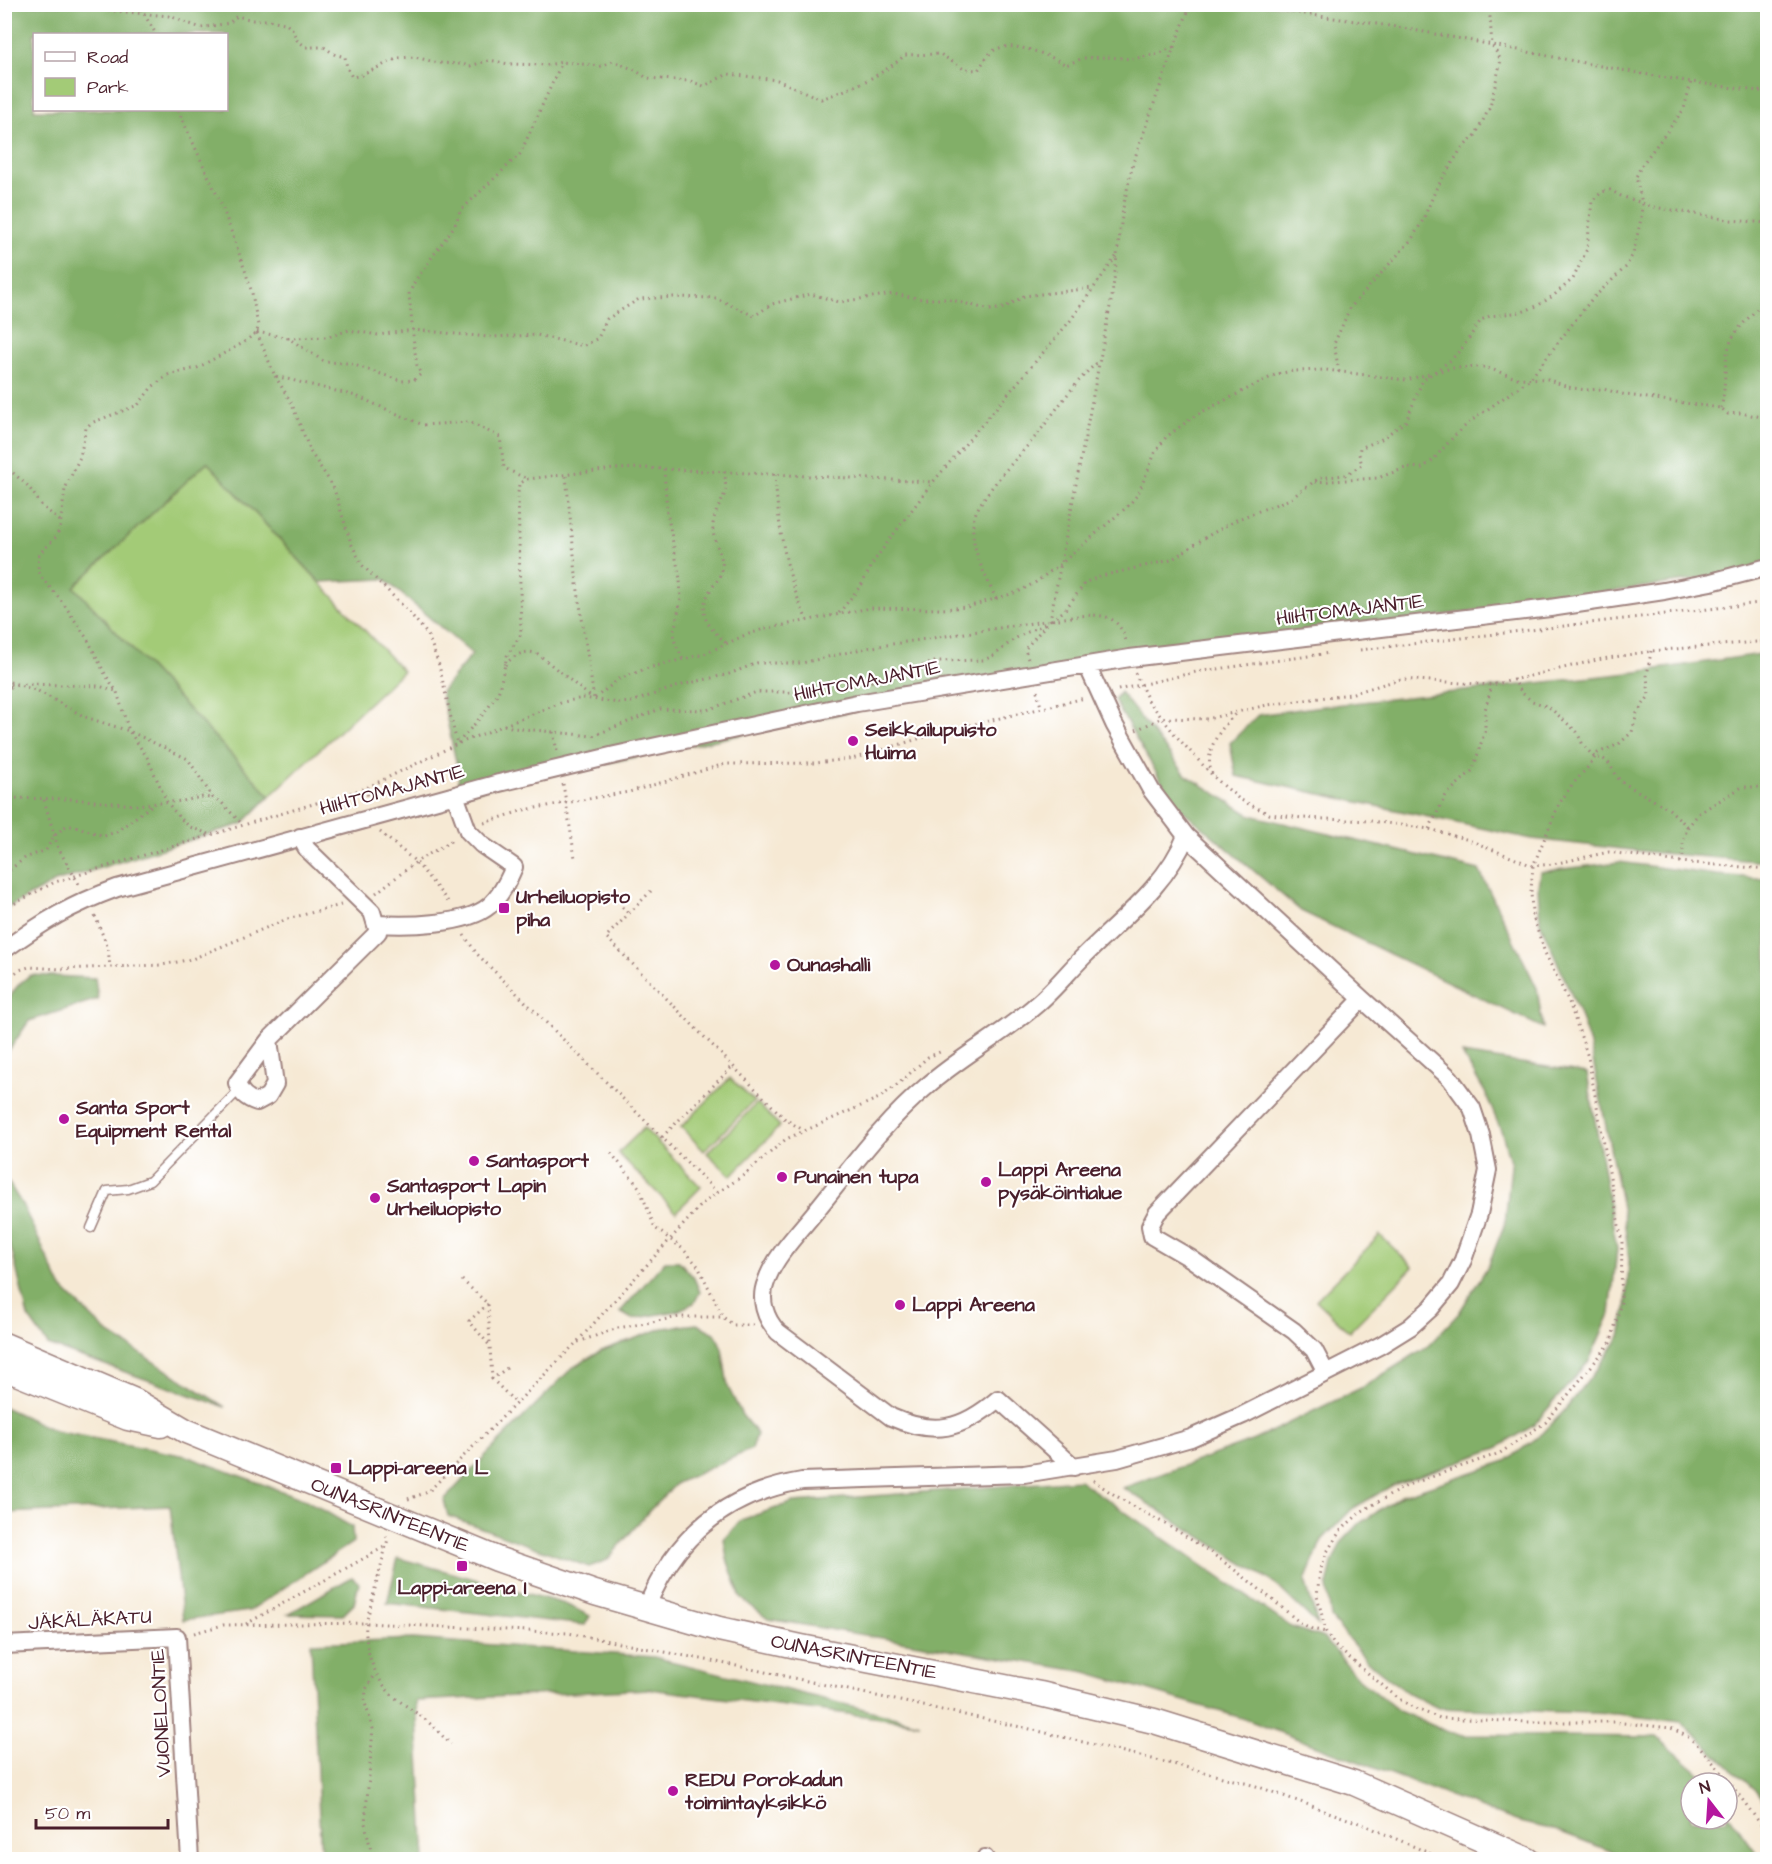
<svg xmlns="http://www.w3.org/2000/svg" width="1772" height="1864" viewBox="0 0 1772 1864" font-family="'Architects Daughter',sans-serif">
  <style>
    .green { fill: #a3cb77; stroke: #767551; stroke-width: 1.5 }
    .forest { fill: #82af68; stroke: #66674a; stroke-width: 1.5; fill-rule: evenodd }
    .lines { fill: none; stroke-linecap: round; stroke-linejoin: round }
    .lane-casing { stroke: #a08480; stroke-width: 11 }
    .street-casing { stroke: #a08480; stroke-width: 20 }
    .secondary-casing { stroke: #a08480; stroke-width: 27 }
    .path { stroke: #a08480; stroke-width: 3; stroke-dasharray: 1.5 4.5; stroke-linecap: butt }
    .lane { stroke: #fff; stroke-width: 8 }
    .street { stroke: #fff; stroke-width: 16 }
    .secondary { stroke: #fff; stroke-width: 24 }
    .poi-dot { fill: #b5179e; stroke: #fff; stroke-width: 2 }
    .labels { text-anchor: middle; dominant-baseline: central; stroke-width: 4.5; stroke-linejoin: round; paint-order: stroke }
    .street-label { font-size: 20px; fill: #4a1f2b; stroke: #fff }
    .poi-label { font-size: 20px; font-weight: bold; fill: #4a1f2b; stroke: #fff; text-anchor: start }
  </style>
  <rect width="100%" height="100%" fill="#fff"/>
  <filter id="ink" filterUnits="userSpaceOnUse"><feTurbulence type="fractalNoise" baseFrequency=".0167" numOctaves="2"/><feDisplacementMap in="SourceGraphic" scale="12" xChannelSelector="R" yChannelSelector="G"/><feConvolveMatrix kernelMatrix="1 2 1 2 8 2 1 2 1" color-interpolation-filters="sRGB"/></filter>
  <filter id="wash" filterUnits="userSpaceOnUse"><feTurbulence type="fractalNoise" baseFrequency=".008" numOctaves="4" result="noise"/><feDisplacementMap in="SourceGraphic" scale="24" xChannelSelector="R" yChannelSelector="G"/><feGaussianBlur stdDeviation="1.35" result="paint"/><feColorMatrix in="noise" values="0 0 0 0 0 0 0 0 0 0 0 0 0 0 0 0 0 1.4 0 .05"/><feComposite in="paint" operator="in"/></filter>
  <g filter="url(#wash)">
    <rect width="100%" height="100%" fill="#f6e9d4"/>
    <path class="green" d="M207 462 403 671 270 796 74 587Z
      M730 1078 754 1101 704 1151 681 1127Z
      M757 1103 780 1126 731 1176 707 1153Z
      M644 1128 701 1187 676 1212 618 1153Z
      M1380 1235 1413 1267 1349 1332 1316 1300Z"/>
    <path class="forest" d="M5 5H1767V567L1751 572 1033 673 455 795 459 776 441 692 472 654 384 579 320 582 207 462 74 587 270 796 242 824 55 882 5 909ZM34 34H226V110H34Z
      M1767 653V862L1659 853 1532 839 1236 776 1230 743 1258 715 1315 707 1630 673Z
      M1120 692 1186 775 1250 815 1479 870 1537 988 1543 1028 1301 911 1174 803 1114 700Z
      M1619 862 1717 875 1767 879V1806L1757 1792 1681 1722 1617 1714 1438 1708 1408 1693 1368 1662 1331 1618 1327 1586 1332 1564 1341 1543 1360 1523 1403 1495 1506 1461 1543 1433 1564 1411 1598 1368 1620 1336 1626 1308 1629 1260 1624 1218 1590 1045 1579 1012 1540 922 1538 887 1540 872Z
      M31 975 95 978 98 999 29 1021 5 1056C4 1022 0 994 31 975Z
      M1462 1054 1587 1073 1617 1249 1610 1314 1589 1361 1533 1426 1497 1448 1393 1485 1352 1509 1322 1540 1305 1581 1318 1625 1273 1582 1123 1488 1254 1440 1365 1386 1428 1346 1459 1313 1488 1266 1505 1223 1511 1165 1502 1133 1485 1092Z
      M5 1177 23 1206 61 1287 108 1333 225 1407 48 1345 28 1317 13 1255 5 1232Z
      M665 1261H679L694 1278 700 1292 694 1303 677 1311 632 1319 620 1312Z
      M697 1324 715 1333 722 1348 728 1387 742 1415 757 1434 752 1449 677 1483 650 1510 607 1560 589 1567 448 1516 444 1500 486 1455 572 1368 601 1351 663 1328Z
      M4 1407 55 1431 186 1456 306 1500 352 1527 353 1542 249 1611 183 1620 170 1506 5 1513Z
      M1079 1480 1291 1627 1324 1638 1359 1679 1399 1711 1448 1732 1464 1735 1657 1737 1699 1773 1706 1783H1691V1819H1727V1812L1761 1859H1631L1558 1831 1516 1821 1242 1718 1086 1672 768 1619 741 1598 727 1559 724 1539 741 1520 794 1502Z
      M398 1558 565 1604 590 1616 585 1625 387 1603Z
      M352 1577 359 1583 354 1604 343 1615 288 1614Z
      M413 1639 654 1657 920 1723 649 1689 416 1701 425 1859H321L311 1643Z"/>
  </g>
  <g filter="url(#ink)">
    <g class="lines">
      <g class="lane-casing">
        <path id="lane" d="M91 1228 107 1191 128 1189 150 1181 239 1090"/>
      </g>
      <g class="street-casing">
        <path id="street" d="M377 924C406 926 467 925 489 906 501 896 508 881 514 867L482 845 468 831 455 795
          M4 950C44 921 71 905 117 888L499 783 615 755 857 703 1130 658 1550 608 1664 591 1711 582 1768 567
          M269 1040 275 1084 268 1096 257 1102C247 1099 240 1093 237 1083L269 1040 378 932 372 912 307 849 300 837
          M1326 1373 1314 1350 1294 1331 1190 1258 1152 1236 1150 1226 1157 1213 1362 999
          M1074 1467 998 1399C962 1430 934 1436 891 1417L778 1332C765 1319 759 1299 766 1282 774 1257 799 1232 815 1212 850 1169 884 1122 927 1086 961 1056 1002 1035 1036 1005 1053 991 1068 972 1084 956 1120 920 1167 885 1186 836
          M646 1609C674 1537 725 1494 802 1481L1024 1474 1117 1459 1191 1438 1243 1415 1381 1345 1410 1327 1431 1308 1451 1284 1463 1260 1479 1214 1488 1170 1481 1135 1472 1108 1450 1078 1362 999 1186 836 1151 790 1114 724 1087 665
          M4 1645 177 1637 190 1860
          M984 1860 985 1858"/>
      </g>
      <g class="secondary-casing">
        <path id="secondary" d="M4 1345 135 1401 186 1431 497 1559 595 1593 719 1629 801 1647 1040 1694 1154 1721 1354 1783 1528 1860
          M4 1368 128 1418 161 1425"/>
      </g>
      <path class="path" d="M85 4 104 10 169 16 201 28 229 23 237 16 253 20H269L285 23 292 29 297 40 306 47H324L334 54 345 57 347 68 352 77 362 75 398 58 415 57 438 63 461 64 470 66 490 60 508 64 548 65 562 62 601 66 613 61 635 70 647 78 690 81 704 86 728 74 777 80 821 99C850 89 882 76 905 55L940 54 964 69 978 70C982 65 987 55 993 51 1010 39 1050 55 1066 65L1083 58 1108 57 1132 59 1158 54 1174 47
        M138 4 156 34
        M1251 4C1304 16 1359 20 1413 30 1531 51 1648 79 1768 92
        M178 110 222 206 245 270 252 293 258 326 257 332 243 343 197 368 168 375 152 387 138 405 91 423 86 428 80 457 65 489 60 528 56 537 39 554 38 570 42 578 61 600 88 640 105 674 117 692 129 731 147 757 167 802 177 815 190 827 209 834
        M257 332 288 338 325 362 348 363 402 381 414 380 421 374 417 366 414 345 409 294 415 281 455 225 460 211 520 154 562 62
        M257 333 275 376 356 396 423 425 469 422 500 437 504 468 527 479
        M288 338 328 337 349 330 378 335 413 330 489 337 537 335 584 346 598 338 607 319 639 299 673 297 716 298 754 316 772 304 811 294 839 302 893 294 923 299H948L990 310 1004 308 1024 296 1093 288
        M1339 372 1334 344 1350 308 1412 239 1423 220 1436 189 1461 149 1475 136 1490 107 1501 60 1492 45 1489 4
        M1435 372 1453 368 1485 367 1516 378 1547 379 1568 387 1585 390 1603 389 1626 395 1721 408 1728 414 1740 413 1768 418
        M275 376 291 402 311 453 333 486 351 543 362 565 409 612 428 635 439 665 457 744
        M1721 408C1727 386 1722 359 1732 339 1741 322 1758 311 1768 295
        M4 465 28 486 42 506 60 521
        M664 469 667 512 680 579 681 599 674 632 675 642 683 660
        M724 471C730 502 717 499 713 524 711 540 724 554 722 569 720 578 716 582 711 589 695 615 709 627 727 644
        M775 474C778 525 785 574 807 620
        M566 476 577 584 594 699
        M1315 482 1378 478 1408 467 1422 468 1432 461 1455 435 1471 421 1530 379 1591 300 1626 267 1633 254 1641 219 1642 203 1636 177 1641 166 1684 109 1691 82
        M996 599C986 577 971 550 973 525 973 517 978 507 983 500 998 477 1018 457 1036 436 1056 411 1073 383 1098 362
        M839 613 862 584 874 561 890 539 933 482
        M1051 620 1064 611 1086 582 1101 576 1171 560 1206 537 1238 519 1290 499 1319 478 1345 475 1362 465 1359 454 1360 448 1380 440 1406 421 1423 380 1451 360 1463 347 1481 320 1490 316 1522 312 1537 306 1553 296 1573 279 1587 249 1592 201 1602 192 1610 190 1621 196 1654 207 1730 220 1768 223
        M1360 650 1768 602
        M1651 651 1647 676 1649 696 1637 713 1632 732 1619 744 1598 753 1588 767 1571 786 1559 804 1533 866 1531 890 1532 914 1545 953 1569 1002 1588 1057 1622 1242 1621 1302 1611 1342 1546 1422 1500 1453 1408 1485 1362 1511 1340 1531 1327 1552 1320 1571 1317 1595 1326 1632 1335 1646 1399 1699 1416 1709 1440 1718 1527 1722H1613L1671 1728 1688 1737 1699 1746 1727 1779 1768 1834
        M1028 659 1025 649 1050 620 1112 296 1123 208 1133 163 1174 47 1191 4
        M505 665C514 655 525 649 538 654L592 698
        M1135 673 1148 700 1177 737 1214 777 1239 799 1269 814 1303 818 1371 821 1429 829 1469 840 1533 866 1553 864 1609 852 1680 862 1768 869
        M1513 679 1522 693 1532 701 1549 707 1577 732 1583 745 1595 758H1602L1608 762 1620 781 1669 809 1688 827
        M4 680 38 691 85 717 129 731 188 759 213 798 222 803 242 824
        M865 683 902 673 937 661 984 660 995 655 1014 639 1046 623
        M4 684H12
        M24 684 99 686 116 691
        M4 689 18 685
        M1118 690 1196 672 1330 653
        M1037 691 1041 707
        M595 698 619 679 648 668 704 654 743 636 764 629 870 608 942 609 967 607 1018 592 1036 582 1063 562 1128 506 1138 494 1156 451 1166 437 1196 415 1277 374 1293 371 1326 370 1406 380 1429 374
        M504 725 514 728 593 736 660 709 707 710 757 692H821
        M1136 730 1162 718 1207 719 1267 705 1350 694 1401 679 1492 685 1597 660 1651 651 1768 641
        M553 732 557 751
        M458 743 485 712 498 694 507 656 521 634 518 493 519 484 527 479 614 469 644 468 933 482 1070 321 1118 254
        M1212 774C1203 750 1220 730 1235 714
        M563 784 575 858
        M366 788 369 801
        M4 798 73 799 134 805 183 801 201 797 211 798
        M44 800 58 848 80 886
        M484 823 524 810 629 792 725 764 816 763 855 758 941 732 1085 698
        M1429 829 1446 795 1473 770 1485 730V710L1492 685
        M380 832 416 862 450 904
        M1680 862 1683 857V840L1688 827 1699 813 1742 787H1760L1768 773
        M4 872 8 871 25 858 46 850 54 836 66 826H75L104 836 116 832 152 805
        M651 891 606 937 785 1119 803 1130
        M376 893 416 862 454 839
        M622 907 629 914
        M4 909 55 882 366 788 457 744 563 702 583 698 620 703 631 702 685 684 729 674 757 663H802L866 648 1078 616C1102 614 1118 614 1126 641
        M95 916 108 948 110 967
        M464 935 477 954 717 1192
        M4 986 9 978 19 970 29 967 60 969 162 965 192 959 287 919 341 905
        M662 1137 733 1066
        M611 1153 639 1187 655 1228 683 1249 698 1266 723 1317
        M462 1280 488 1304 490 1344
        M488 1304 469 1321 490 1346 492 1379
        M578 1342 618 1328 679 1317H723L733 1325H754
        M507 1368 492 1379 516 1403
        M1093 1480C1118 1499 1145 1512 1172 1528 1217 1554 1259 1588 1299 1622L1312 1629 1326 1632
        M408 1499 428 1492 576 1343 705 1201 744 1175 786 1139 879 1098 897 1085 928 1057 940 1052
        M386 1536 388 1539 366 1623C364 1649 374 1678 393 1696 404 1705 416 1712 427 1721 436 1729 443 1737 451 1744
        M246 1624 386 1546
        M194 1633 223 1625 366 1623 568 1633 742 1667 1030 1729 1185 1767 1256 1786 1362 1824 1445 1860
        M373 1860 365 1823 373 1729 365 1703 366 1689 375 1675"/>
      <use href="#lane" class="lane"/>
      <use href="#street" class="street"/>
      <use href="#secondary" class="secondary"/>
    </g>
  </g>
  <g class="poi-dot">
    <circle cx="853" cy="741" r="6"/>
    <rect x="498" y="902" width="12" height="12" rx="3"/>
    <circle cx="775" cy="965" r="6"/>
    <circle cx="64" cy="1119" r="6"/>
    <circle cx="474" cy="1161" r="6"/>
    <circle cx="782" cy="1177" r="6"/>
    <circle cx="986" cy="1182" r="6"/>
    <circle cx="375" cy="1198" r="6"/>
    <circle cx="900" cy="1305" r="6"/>
    <rect x="330" y="1462" width="12" height="12" rx="3"/>
    <rect x="456" y="1560" width="12" height="12" rx="3"/>
    <circle cx="673" cy="1791" r="6"/>
  </g>
  <g class="labels">
    <g class="street-label">
      <text transform="translate(1350 610) rotate(-7)">HIIHTOMAJANTIE</text>
      <text transform="translate(867 681) rotate(-11)">HIIHTOMAJANTIE</text>
      <text transform="translate(392 790) rotate(-15)">HIIHTOMAJANTIE</text>
      <text transform="translate(390 1515) rotate(22)">OUNASRINTEENTIE</text>
      <text transform="translate(90 1620) rotate(-3)">JÄKÄLÄKATU</text>
      <text transform="translate(854 1657) rotate(11)">OUNASRINTEENTIE</text>
      <text transform="translate(161 1713) rotate(-93)">VUONELONTIE</text>
    </g>
    <g class="poi-label">
      <text x="865" y="730">Seikkailupuisto<tspan x="865" dy="23">Huima</tspan></text>
      <text x="516" y="897">Urheiluopisto<tspan x="516" dy="23">piha</tspan></text>
      <text x="787" y="965">Ounashalli</text>
      <text x="76" y="1108">Santa Sport<tspan x="76" dy="23">Equipment Rental</tspan></text>
      <text x="486" y="1161">Santasport</text>
      <text x="998" y="1170">Lappi Areena<tspan x="998" dy="23">pysäköintialue</tspan></text>
      <text x="794" y="1177">Punainen tupa</text>
      <text x="387" y="1186">Santasport Lapin<tspan x="387" dy="23">Urheiluopisto</tspan></text>
      <text x="912" y="1305">Lappi Areena</text>
      <text x="348" y="1468">Lappi-areena L</text>
      <text x="462" y="1588" text-anchor="middle">Lappi-areena I</text>
      <text x="685" y="1780">REDU Porokadun<tspan x="685" dy="23">toimintayksikkö</tspan></text>
    </g>
  </g>
  <rect width="1772" height="1864" fill="none" stroke="#fff" stroke-width="24"/>
  <rect x="33" y="33" width="195" height="78" fill="#ffffff" stroke="#b7a5aa" stroke-width="1.5"/>
  <rect x="45" y="52" width="30" height="9" fill="#ffffff" stroke="#b7a5aa" stroke-width="1.5"/>
  <text x="87" y="63" font-size="18" fill="#4a1f2b">Road</text>
  <rect x="45" y="78" width="30" height="18" fill="#a3cb77" stroke="#b7a5aa" stroke-width="1.5"/>
  <text x="87" y="93" font-size="18" fill="#4a1f2b">Park</text>
  <g transform="translate(1709 1801) rotate(343)"><circle r="28" fill="#ffffff" stroke="#b7a5aa" stroke-width="1.5"/>
  <path d="M0-4.5L10 22L0 15L-10 22Z" fill="#b5179e"/>
  <text y="-9" font-size="16" font-weight="bold" text-anchor="middle" fill="#4a1f2b">N</text>
  </g>
  <path d="M36 1819v9h132v-9" fill="none" stroke="#4a1f2b" stroke-width="3"/>
  <text x="45" y="1819" font-size="18" fill="#4a1f2b" stroke="#ffffff" stroke-width="4.5" paint-order="stroke">50 m</text>
</svg>
